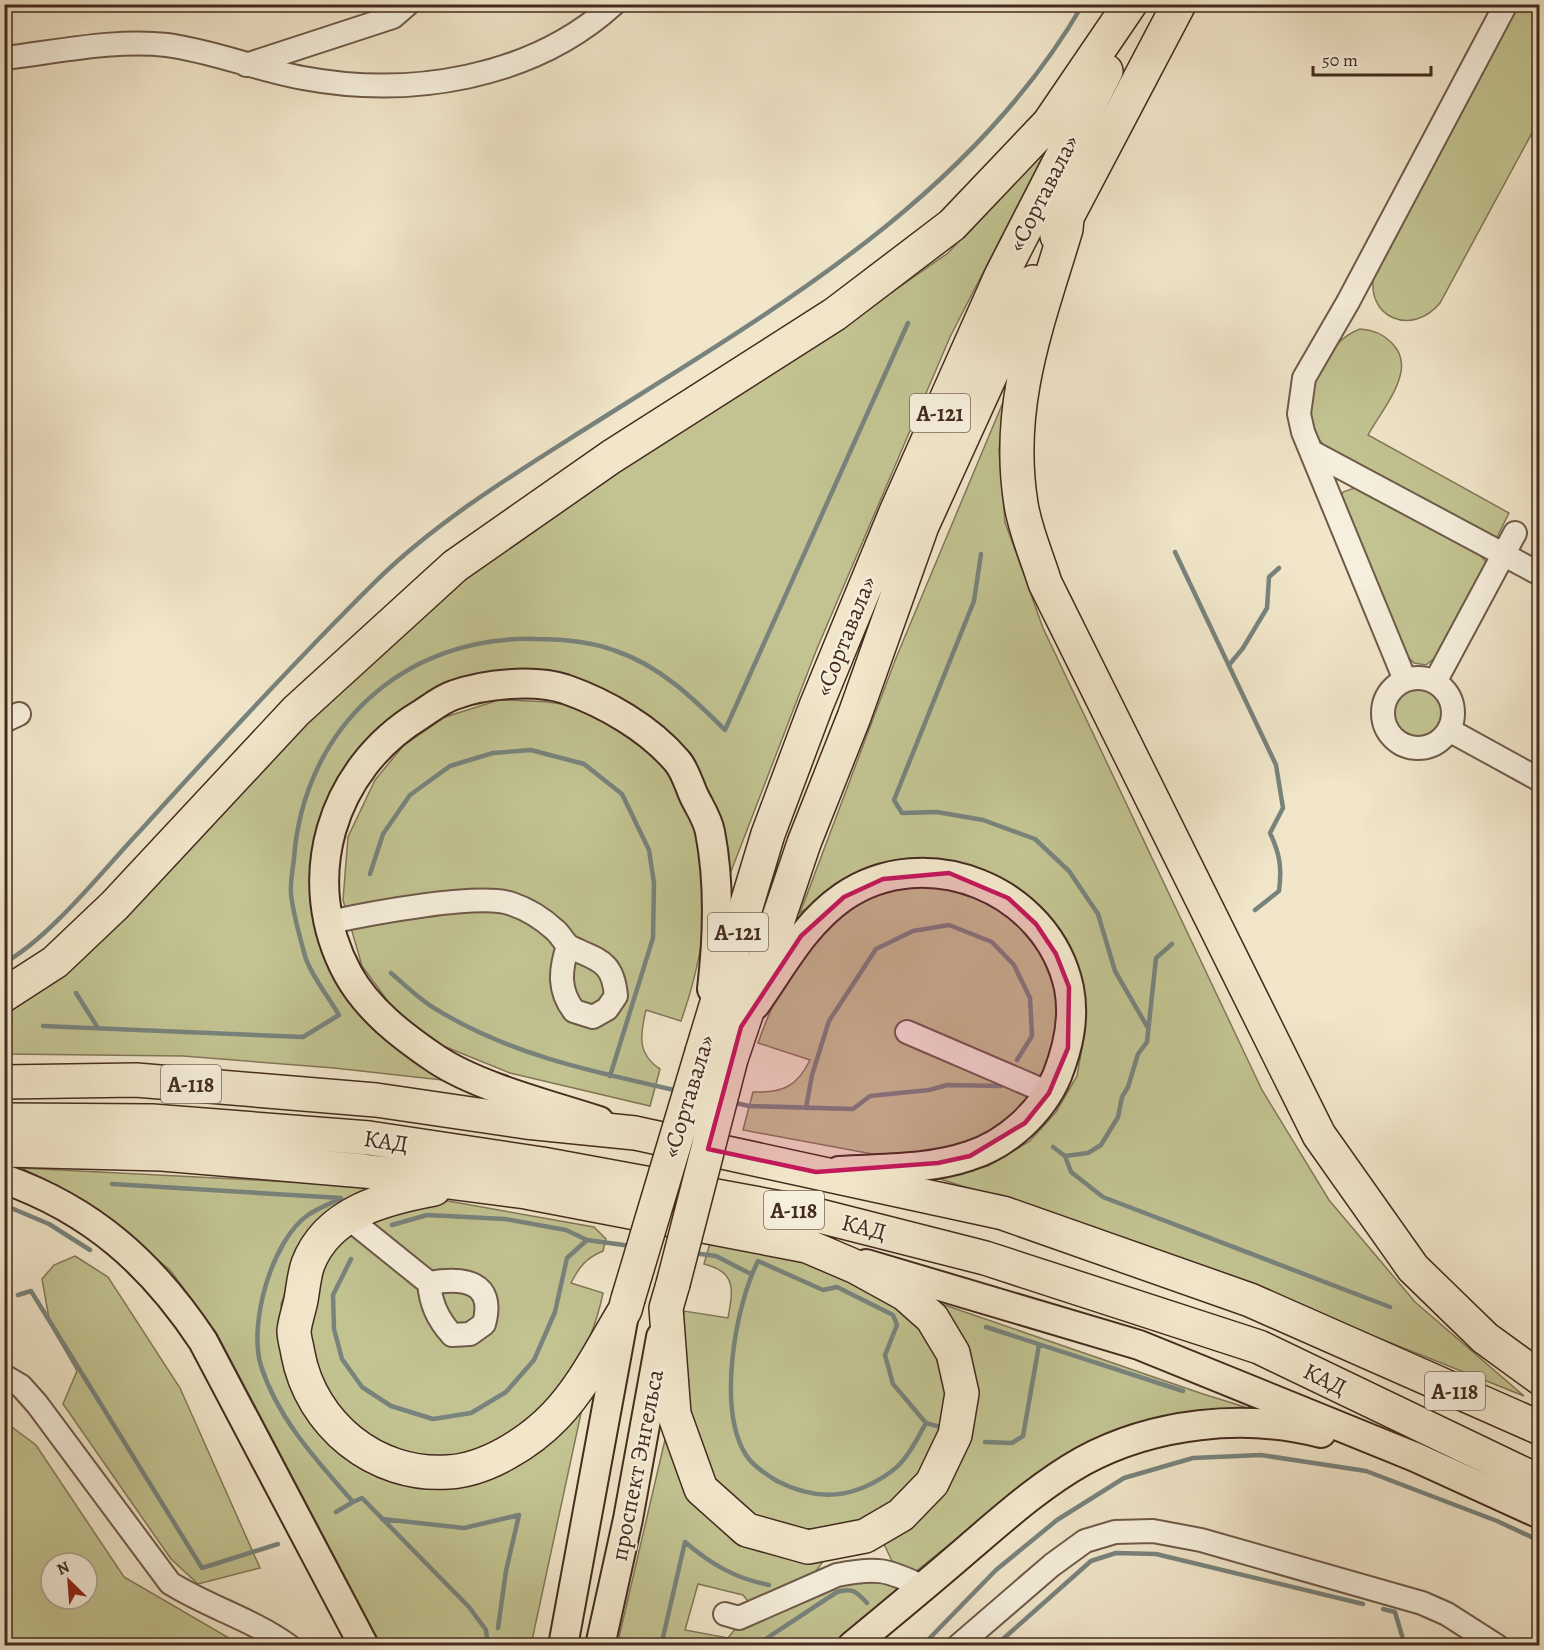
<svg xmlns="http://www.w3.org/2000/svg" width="1544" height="1650" viewBox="0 0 1544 1650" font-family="Alegreya,serif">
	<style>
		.green { fill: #c2c391; stroke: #837758; stroke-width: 1.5; fill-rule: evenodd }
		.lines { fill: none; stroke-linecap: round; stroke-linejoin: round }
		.stream { stroke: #78837d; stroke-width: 4.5 }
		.minor-casing { stroke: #6f5a49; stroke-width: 26 }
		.major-casing { stroke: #442b1e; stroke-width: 32 }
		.highway-casing { stroke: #442b1e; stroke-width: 36 }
		.minor { stroke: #f6efdd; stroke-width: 22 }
		.major { stroke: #f1e6ca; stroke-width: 28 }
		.highway { stroke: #f1e6ca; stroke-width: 33 }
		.highway-bridge-casing { stroke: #442b1e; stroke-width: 36; stroke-linecap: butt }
		.highway-bridge { stroke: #f1e6ca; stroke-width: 33 }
		.marked { fill: #c2185b; fill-opacity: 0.2; stroke: #c2185b; stroke-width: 4.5; stroke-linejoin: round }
		.labels { text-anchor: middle; stroke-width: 4.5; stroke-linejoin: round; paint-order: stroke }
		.shield { fill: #f6efdd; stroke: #796657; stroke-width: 1.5 }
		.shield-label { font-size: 22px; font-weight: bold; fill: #442b1e }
		.street-label { font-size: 24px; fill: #442b1e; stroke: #f6efdd }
	</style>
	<rect width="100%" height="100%" fill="#f1e6ca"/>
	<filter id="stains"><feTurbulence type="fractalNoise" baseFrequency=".00333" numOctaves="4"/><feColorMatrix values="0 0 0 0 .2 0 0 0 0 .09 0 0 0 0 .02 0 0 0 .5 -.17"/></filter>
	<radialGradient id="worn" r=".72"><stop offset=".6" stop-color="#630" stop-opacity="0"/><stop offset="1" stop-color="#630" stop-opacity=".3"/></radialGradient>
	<path class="green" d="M1518,5H1539V120L1440,303C1412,337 1365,318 1374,274Z
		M1047,148L950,337L816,651L725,887L721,827L617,700L443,688L333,797L343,989L387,1041L442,1080L334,1068L183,1056L5,1054V1016L108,935L297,731L451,588L597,482L838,330L948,253Z
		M1360,329C1383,330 1408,349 1400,376C1395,396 1378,417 1368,435L1509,513L1496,539L1329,450C1320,442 1311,431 1310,418C1307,385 1328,341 1360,329Z
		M1004,400L999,450L1005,522L1043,628L1262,1090L1329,1200L1415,1302L1524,1396L1145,1245L937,1178L988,1166L1030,1141L1056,1112L1077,1076L1085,1031L1082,985L1072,954L1051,919L1027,895L992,876L954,861L894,860L848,878L800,913L896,658Z
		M1357,487L1479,553L1486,562L1436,657L1426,665L1414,663L1403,652L1341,497L1343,492Z
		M1393 712a25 25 0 1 1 50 0a25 25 0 1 1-50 0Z
		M499,700C530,701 564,700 593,713C723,772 722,904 681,1021L646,1010C640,1035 637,1054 660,1069L650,1106L510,1073L441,1045L398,1015L362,966L343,900L348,837L375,780L403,746L445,717Z
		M927,881L978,892L1014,915L1047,955L1061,1006L1059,1053L1027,1104L994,1130L956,1147L921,1154L883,1156L743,1130L753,1092C782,1093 797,1087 810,1060L758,1043C781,979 807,923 874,895C890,888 910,886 927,881Z
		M21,1168L373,1186L295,1265L281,1304L288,1370L301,1407L433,1484L583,1404L531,1645H381L217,1334L170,1270L100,1213L44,1179Z
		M437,1199L594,1227L606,1239L603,1251C586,1258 579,1267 571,1283L603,1293C592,1347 562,1400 514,1430C498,1441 477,1454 457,1457C401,1468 336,1428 313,1376C310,1368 312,1357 311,1349C308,1309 313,1270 342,1239C366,1214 405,1208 437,1199Z
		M711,1240L809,1263L869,1283L938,1345L950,1415L932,1461L907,1494L859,1523L809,1531L759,1519L709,1475L678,1376L684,1311L728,1318C733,1290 737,1272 704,1264Z
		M75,1256L108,1277L180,1388L260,1568L198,1584L171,1559L63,1404L77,1371L50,1324L42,1279L54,1265Z
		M933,1301L1203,1394L1245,1407L1204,1411L1014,1493L915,1572L892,1561L883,1542L938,1499L963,1458L977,1406L964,1349Z
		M5,1422L36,1445L124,1577L241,1645H5ZM51,1563H87V1599H51Z
		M667,1431L687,1487L734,1542L822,1563L810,1579L751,1605L743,1595L698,1584L685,1630L728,1638L735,1629L839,1579L865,1576L901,1587L832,1645L617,1646Z"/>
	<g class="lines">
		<path class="stream" d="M1175,552L1276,765L1283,808L1270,833C1280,854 1282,868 1279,891L1255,910
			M981,554L974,601L894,800L902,813L937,812L983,820L1035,839L1069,871L1098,914L1115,971L1148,1028
			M1229,665L1243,648L1267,608L1269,577L1279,568
			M370,874L383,834L410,795L450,766L493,753L531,750L584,764L622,794L649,850L654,883L653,938L610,1076
			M4,963C50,938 103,870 140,831C217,746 294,662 376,581C436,522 511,476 582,431C768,313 970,200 1083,4
			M391,973C405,985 419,999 434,1008C510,1055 593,1072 679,1091
			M76,993L98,1028
			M43,1026L303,1037L339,1015C329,997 311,976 305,956C300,937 293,914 291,894C290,882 293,869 294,858C304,727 405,635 536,639C563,639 590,641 616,651C660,666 693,698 725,730L908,323
			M731,1102L749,1106L853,1109L870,1096L929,1090L947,1085L1001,1086
			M806,1108L812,1075L829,1021L876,949L913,931L949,925L992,942L1014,965L1030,998L1032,1036L1017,1060
			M1053,1147L1065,1156L1088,1153L1101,1145L1118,1117L1122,1097L1128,1087L1138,1054L1147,1042L1156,958L1172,944
			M1065,1156L1071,1172L1103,1197L1390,1307
			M112,1184L341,1198C330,1204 318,1208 308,1215C272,1240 248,1324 261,1366C278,1419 317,1461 353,1502L362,1498L469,1607L486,1630L488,1646
			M4,1205L49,1224L90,1250
			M392,1225L427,1215L505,1219L566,1230L587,1240L631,1246
			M693,1253L716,1256L751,1274
			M351,1259L333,1295L334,1329L342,1359L362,1387L391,1406L433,1419L471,1413L506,1392L534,1360L555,1312L567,1258L587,1240
			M18,1295L31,1291L202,1568L278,1544
			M986,1327L1183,1391
			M926,1423L893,1384L885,1355L897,1325L893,1315L837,1287L823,1290L758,1261C735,1307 717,1409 746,1455C752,1465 767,1475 777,1481C818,1502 854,1499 892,1471C907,1460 917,1439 926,1423L944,1428
			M985,1442L1012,1443L1023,1436L1039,1345
			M336,1512L353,1502
			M382,1519L464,1528L519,1515L506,1571L498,1628
			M1383,1609L1395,1612L1405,1646
			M661,1646L685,1542C711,1564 734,1578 769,1585
			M755,1646L837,1592C852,1587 857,1592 867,1603
			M922,1646L996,1570L1057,1520L1124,1478L1193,1458L1261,1455L1366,1471L1497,1521L1540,1541
			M995,1646L1091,1561L1116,1553L1156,1554L1363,1604"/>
		<defs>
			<path id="minor" d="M4,58C57,52 114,39 167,45C213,51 258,70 303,78C409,98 532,79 614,4
				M246,65L393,17L408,4
				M1312,452L1540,574
				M1383 713a35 35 0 1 1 70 0a35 35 0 1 1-70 0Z
				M1405,680L1303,432L1299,414L1304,378L1348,302L1506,4
				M1435,682L1515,533
				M4,721L19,714
				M1449,730L1540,780
				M330,922C367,914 481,892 512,904C527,909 543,919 555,930C561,935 564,943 570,947C597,960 613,960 616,996L607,1009L593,1017L574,1011C558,990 560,970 568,946
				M907,1032L1049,1093
				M347,1217L429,1283C431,1304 437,1318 452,1335L470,1334L484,1324C496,1281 463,1277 429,1283
				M4,1376L21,1386L37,1404L170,1583C208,1607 252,1619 289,1646
				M725,1614L739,1618L837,1575C876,1567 887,1569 923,1587
				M958,1646L1052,1565L1085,1541L1115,1532L1153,1531L1201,1540L1422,1603L1447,1614L1497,1646"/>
			<path id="major" d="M755,1005C782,967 804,924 843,897C926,840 1048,889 1069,988C1075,1019 1068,1048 1057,1076C1041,1113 1007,1144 969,1156C928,1170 882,1168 839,1171
				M599,1121C550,1105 478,1087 436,1059C402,1036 368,1010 348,974C297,880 331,769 420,715C431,708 442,699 454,695C484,684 534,679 565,689C605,703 649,728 677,761C685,770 689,785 694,796C700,808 708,820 710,832C720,883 718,938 712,989
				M4,1179C92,1210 152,1264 203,1341L364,1646
				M866,1264L1139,1345L1415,1457L1540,1514
				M563,1646L623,1320
				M600,1646L628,1519L661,1337
				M852,1646C892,1613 932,1580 971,1546C1006,1516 1042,1484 1083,1461C1153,1423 1244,1413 1321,1433"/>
			<path id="highway" d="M1067,218L1066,229C1038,323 1005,404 1021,504C1025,530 1037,557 1045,583L1319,1135L1413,1268L1485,1338L1540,1378
				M1057,236L1179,4
				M4,995L55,962L115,905L296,711L455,566L611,457L835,314L952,225L1049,123L1130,4
				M702,1052L768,834L816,706L896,512L1001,276L1106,71
				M731,1059L804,843L854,717L922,526L1033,282
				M4,1082L136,1080L376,1100L526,1122L635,1133L1003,1213L1250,1300L1540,1428
				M4,1120L152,1121L369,1138L542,1164L808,1213L985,1258L1259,1347L1540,1482
				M4,1150L162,1154L364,1171L526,1192L807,1246L856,1267L905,1294L932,1318L953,1353L962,1393L955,1435L932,1483L901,1515L865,1536L808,1547L747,1530L701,1489L674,1414L666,1308L673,1284
				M434,1189C385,1198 328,1212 308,1264C304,1275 303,1289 301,1300C299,1310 295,1321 294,1331C294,1338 297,1347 298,1354C311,1424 375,1477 448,1472C486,1470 529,1443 555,1416C584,1386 603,1346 625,1310L628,1299"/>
		</defs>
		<use href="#minor" class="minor-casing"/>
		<use href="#major" class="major-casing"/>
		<use href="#highway" class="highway-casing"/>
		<use href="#minor" class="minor"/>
		<use href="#major" class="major"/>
		<use href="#highway" class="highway"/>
		<defs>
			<path id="highway-bridge" d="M673,1284L731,1059
				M628,1299L702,1052"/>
		</defs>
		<use href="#highway-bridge" class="highway-bridge-casing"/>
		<use href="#highway-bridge" class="highway-bridge"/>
	</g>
	<path class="marked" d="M949,873L1008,898L1036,924L1056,954L1069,987L1068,1048L1049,1093L1025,1123L970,1156L938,1163L816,1172L708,1149L741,1027L801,936L844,897L883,879Z"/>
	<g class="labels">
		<g class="shield">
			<rect x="910" y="394" width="60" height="38" rx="4.5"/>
			<rect x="708" y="913" width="60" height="38" rx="4.5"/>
			<rect x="161" y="1065" width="60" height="38" rx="4.5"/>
			<rect x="764" y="1191" width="60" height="38" rx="4.5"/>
			<rect x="1425" y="1372" width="60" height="38" rx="4.5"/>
		</g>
		<g class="shield-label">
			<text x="940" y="421">А-121</text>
			<text x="738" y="940">А-121</text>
			<text x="191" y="1092">А-118</text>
			<text x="794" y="1218">А-118</text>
			<text x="1455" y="1399">А-118</text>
		</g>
		<g class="street-label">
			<text transform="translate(1043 193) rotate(-63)" y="8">«Сортавала»</text>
			<text transform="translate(845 636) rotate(-68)" y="8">«Сортавала»</text>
			<text transform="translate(688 1096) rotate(-73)" y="8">«Сортавала»</text>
			<text transform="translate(386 1141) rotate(8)" y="8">КАД</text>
			<text transform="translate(864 1227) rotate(14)" y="8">КАД</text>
			<text transform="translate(1325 1379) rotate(26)" y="8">КАД</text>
			<text transform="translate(637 1465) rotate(-79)" y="8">проспект Энгельса</text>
		</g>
	</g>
	<rect width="1544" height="1650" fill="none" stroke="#f1e6ca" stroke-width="24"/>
	<rect x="6" y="6" width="1532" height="1638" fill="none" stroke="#442b1e" stroke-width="3"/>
	<rect x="12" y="12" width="1520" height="1626" fill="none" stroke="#442b1e" stroke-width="1.5"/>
	<g transform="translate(69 1581) rotate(335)"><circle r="28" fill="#f6efdd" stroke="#afa191" stroke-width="1.5"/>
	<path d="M0-4.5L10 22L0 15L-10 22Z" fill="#8f2418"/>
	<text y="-9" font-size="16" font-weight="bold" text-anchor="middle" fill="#442b1e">N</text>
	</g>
	<path d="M1313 66v9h118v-9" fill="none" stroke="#442b1e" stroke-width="3"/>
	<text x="1322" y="66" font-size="18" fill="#442b1e" stroke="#f6efdd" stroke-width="4.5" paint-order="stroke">50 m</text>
	<rect width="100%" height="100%" filter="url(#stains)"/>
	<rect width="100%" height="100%" fill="url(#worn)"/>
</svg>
